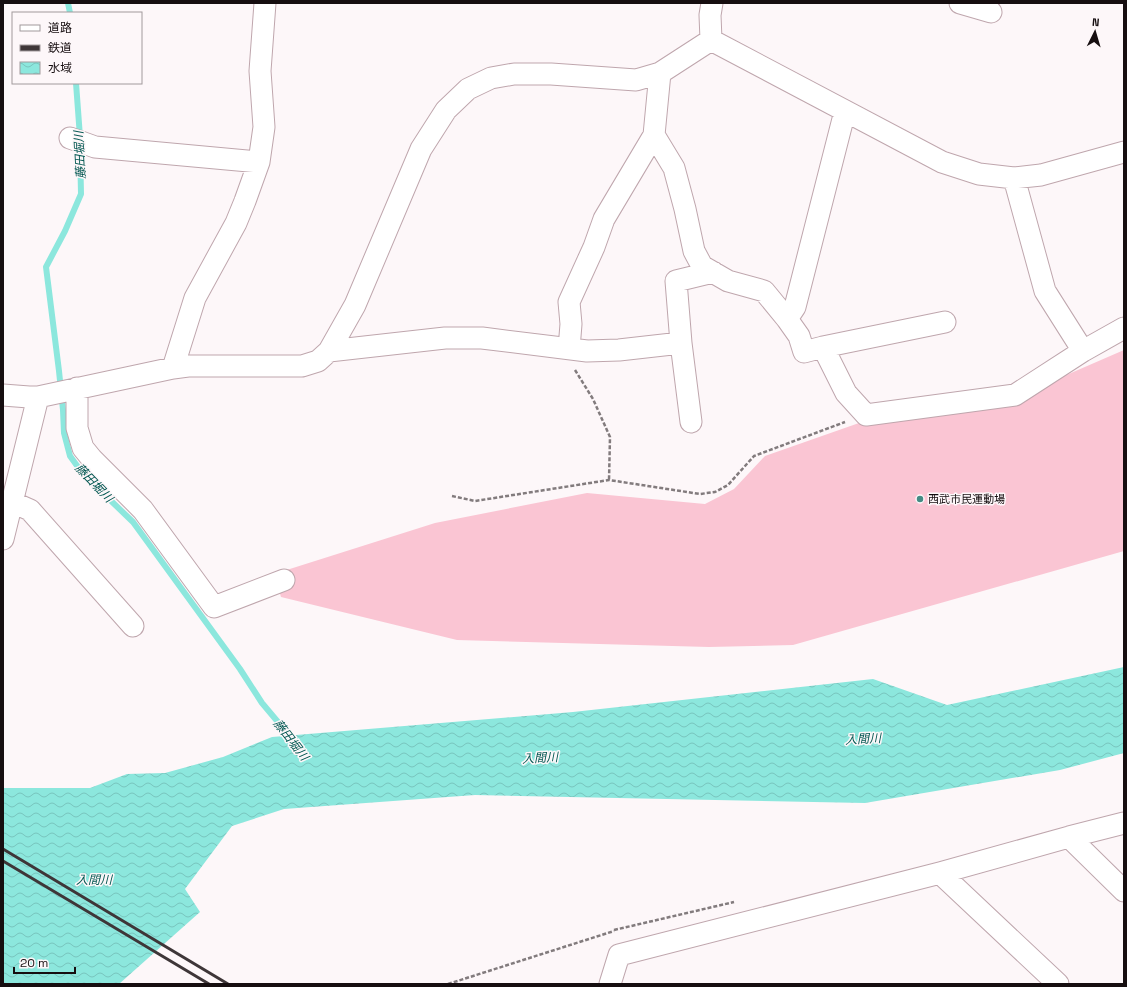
<svg xmlns="http://www.w3.org/2000/svg" width="1127" height="987" viewBox="0 0 1127 987" font-family="'Space Grotesk','Noto Sans JP',sans-serif">
	<style>
		.pitch { fill: #fac5d3 }
		.water { fill: url(#water-waves) }
		.lines { fill: none; stroke-linecap: round; stroke-linejoin: round }
		.stream { stroke: #8ce7dd; stroke-width: 6 }
		.minor-casing { stroke: #bfa6ad; stroke-width: 23 }
		.path { stroke: #827b7d; stroke-width: 2.5; stroke-dasharray: 4 2; stroke-linecap: butt }
		.minor { stroke: #fff; stroke-width: 21 }
		.rail { stroke: #3e3638; stroke-width: 3 }
		.poi-dot { fill: #448b84; stroke: #fdf7f9; stroke-width: 1.5 }
		.labels { text-anchor: middle; stroke-width: 3; stroke-linejoin: round; paint-order: stroke }
		.poi-label { font-size: 11px; fill: #160e10; stroke: #fdf7f9; text-anchor: start }
		.water-label { font-size: 12px; font-style: italic; fill: #005650; stroke: #fdf7f9 }
	</style>
	<defs>
		<pattern id="water-waves" width="16" height="10" patternUnits="userSpaceOnUse"><rect width="16" height="10" fill="#8ce7dd"/><path d="M0 5q4-4 8 0t8 0" fill="none" stroke="#78c5bd"/></pattern>
	</defs>
	<rect width="100%" height="100%" fill="#fdf7f9"/>
	<path class="pitch" d="M1124,350V551L793,645L709,647L457,640L281,597L274,574L435,523L587,493L705,504L734,489L765,456L859,423L1015,399L1071,373Z"/>
	<path class="water" d="M1124,667V753L1060,770L865,803L475,795L284,809L232,826L185,889L200,912L119,984H3V788H90L127,774L165,773L223,757L272,737L573,712L873,679L947,705Z"/>
	<g class="lines">
		<path class="stream" d="M68,3L70,13
			M76,83L80,137
			M80,146L81,194L65,231L46,267L59,371L63,410L64,433L70,456L83,474L133,522L240,669L262,703L283,728L292,742"/>
		<defs>
			<path id="minor" d="M960,3L991,12
				M711,40L942,162L979,174L1014,178L1041,175L1124,152
				M711,40L710,15L712,3
				M660,73L654,135L674,168L685,209L694,251L702,266L728,281L764,291L787,319L799,336L804,352L823,347L945,322
				M70,138L95,147L259,162
				M1014,178L1045,291L1083,351
				M787,319L795,307L845,111
				M823,347L846,393L866,415L1015,395L1083,351L1124,328
				M569,349L571,324L569,302L594,247L604,219L654,135
				M329,351L445,338H482L587,351L619,350L681,343
				M173,368L195,298L236,223L245,201L259,162L264,127L260,71L265,3
				M77,388V428L83,448L92,459L143,510L214,607L284,580
				M3,395L29,397H38L173,368L188,366H302L318,361L329,351L355,305L421,149L446,110L468,89L491,78L514,74H551L636,80L660,73L711,40
				M691,422L681,343L676,281L713,272
				M12,502L30,510L133,626
				M3,539L38,397
				M1069,837L1124,891
				M940,873L1058,984
				M610,984L619,955L940,873L1069,837L1124,823"/>
		</defs>
		<use href="#minor" class="minor-casing"/>
		<path class="path" d="M575,370L593,399L610,437L609,480
			M452,496L475,501L609,480L700,494L715,492L728,485L754,456L845,422
			M614,930L734,902
			M448,984L614,931"/>
		<use href="#minor" class="minor"/>
		<path class="rail" d="M3,849L228,984
			M3,861L209,984"/>
	</g>
	<circle class="poi-dot" cx="920" cy="499" r="4"/>
	<g class="labels">
		<g class="poi-label">
			<text x="928" y="503">西武市民運動場</text>
		</g>
		<g class="water-label">
			<text transform="translate(80 155) rotate(-93)" y="4">藤田堀川</text>
			<text transform="translate(94 483) rotate(46)" y="4">藤田堀川</text>
			<text transform="translate(863 739) rotate(-3)" y="4">入間川</text>
			<text transform="translate(291 740) rotate(52)" y="4">藤田堀川</text>
			<text transform="translate(540 758) rotate(-3)" y="4">入間川</text>
			<text x="94" y="884">入間川</text>
		</g>
	</g>
	<rect width="1127" height="987" fill="none" stroke="#160e10" stroke-width="8"/>
	<rect x="12" y="12" width="130" height="72" fill="#fdf7f9" stroke="#a19a9c"/>
	<rect x="20" y="25" width="20" height="6" fill="#ffffff" stroke="#a19a9c"/>
	<text x="48" y="32" font-size="12" fill="#160e10">道路</text>
	<rect x="20" y="45" width="20" height="6" fill="#3e3638" stroke="#a19a9c"/>
	<text x="48" y="52" font-size="12" fill="#160e10">鉄道</text>
	<rect x="20" y="62" width="20" height="12" fill="url(#water-waves)" stroke="#a19a9c"/>
	<text x="48" y="72" font-size="12" fill="#160e10">水域</text>
	<g transform="translate(1095 32) rotate(5)" stroke="#fdf7f9" stroke-width="3" paint-order="stroke">
	<path d="M0-3L7 15L0 10L-7 15Z" fill="#160e10"/>
	<text y="-6" font-size="11" font-weight="bold" text-anchor="middle" fill="#160e10">N</text>
	</g>
	<path d="M14 967v6h61v-6" fill="none" stroke="#160e10" stroke-width="2"/>
	<text x="20" y="967" font-size="12" fill="#160e10" stroke="#fdf7f9" stroke-width="3" paint-order="stroke">20 m</text>
</svg>
